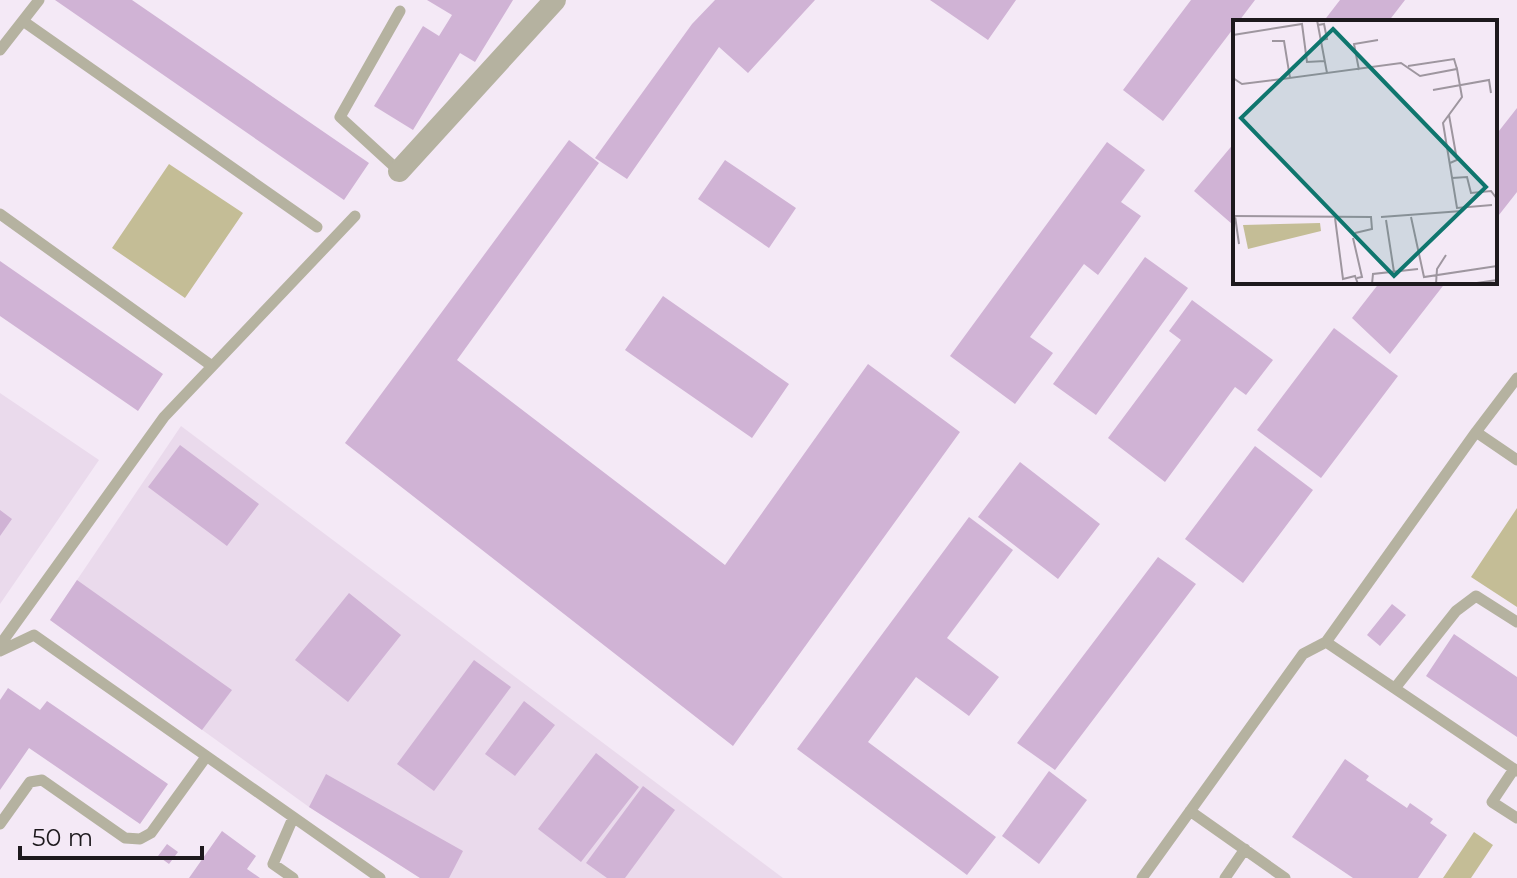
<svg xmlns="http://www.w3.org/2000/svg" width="1517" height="878" viewBox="0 0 1517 878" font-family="Montserrat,sans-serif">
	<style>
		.built { fill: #eadaec }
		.green { fill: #c4bd96 }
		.building { fill: #d0b3d5 }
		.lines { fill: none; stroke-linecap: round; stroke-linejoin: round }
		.lane { stroke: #b5b2a0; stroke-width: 11 }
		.street { stroke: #b5b2a0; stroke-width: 22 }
		.inset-road { fill: none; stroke: #9e969f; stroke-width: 2 }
		.view { fill: #0f766e; fill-opacity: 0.15; stroke: #0f766e; stroke-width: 4 }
		.inset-edge { fill: none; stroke: #1d191d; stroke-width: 4 }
	</style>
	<rect width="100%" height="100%" fill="#f4e9f6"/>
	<path class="built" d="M0,393L99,460L0,604Z
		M181,426L783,878H420L309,807L50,620Z"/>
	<path class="green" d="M169,164L243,213L185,298L112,248Z
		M1517,508V607L1471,577Z
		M1474,832L1493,845L1471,878H1443Z"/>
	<path class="building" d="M55,0H132L369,163L344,200Z
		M427,0H513L475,62L460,53L413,130L374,106L423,26L439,36L452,15Z
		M715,0H815L748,73L719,47L627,179L595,158L692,24Z
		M930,0H1016L988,40Z
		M1191,0H1255L1163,121L1123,90Z
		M1340,0H1405L1388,22H1323Z
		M1517,108V192L1495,220V136Z
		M569,140L599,163L457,360L725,565L868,364L960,432L733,746L345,443Z
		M1107,142L1145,170L1121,202L1141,216L1098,275L1084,264L1030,337L1053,353L1015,404L950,356Z
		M1235,142V220L1232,224L1194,191Z
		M725,160L796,208L769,248L698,199Z
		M1145,257L1188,288L1096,415L1053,384Z
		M0,261L163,374L138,411L0,316Z
		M1380,282H1446L1390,354L1352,318Z
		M663,296L789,384L752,438L625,350Z
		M1192,300L1273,360L1246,395L1235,387L1165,482L1108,438L1181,340L1169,331Z
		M1334,328L1398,376L1321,478L1257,430Z
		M180,445L259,504L227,546L148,487Z
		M1255,446L1313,490L1243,583L1185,539Z
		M1020,462L1100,524L1058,579L978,517Z
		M0,510L12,519L0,536Z
		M969,517L1013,550L947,638L999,677L969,716L916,677L868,742L996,837L967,875L797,749Z
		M1158,557L1196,584L1055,770L1017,743Z
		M77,580L232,690L202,730L50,620Z
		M349,593L401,635L348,702L295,660Z
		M1392,604L1406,615L1380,646L1367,635Z
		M1454,634L1517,677V737L1426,676Z
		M474,660L511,687L434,791L397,764Z
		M8,688L40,710L47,701L168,784L140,824L29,748L0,790V700Z
		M524,701L555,725L515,776L485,754Z
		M596,753L639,787L581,862L538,829Z
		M1345,759L1369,776L1366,780L1407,808L1410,803L1433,819L1430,823L1447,835L1418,878H1353L1292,837Z
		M1049,771L1087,800L1039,864L1002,836Z
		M326,774L463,851L449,878H420L309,807Z
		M643,786L675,810L625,878H607L586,863Z
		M222,831L256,856L247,869L260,878H189Z
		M167,844L178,852L169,864L158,856Z"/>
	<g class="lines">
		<path class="lane" d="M23,21L317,227
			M0,50L39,0
			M399,171L340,117L400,11
			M0,214L212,366
			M1476,432L1517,378
			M1326,642L1517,771
			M0,645L164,417L355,216
			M0,651L34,635L380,878
			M1395,688L1456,611L1476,596L1517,622
			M1514,769L1492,802L1517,818
			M1190,811L1285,878
			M293,818L273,864L293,878
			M0,824L30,782L42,780L125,838L140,839L151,833L206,757
			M1142,878L1303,654L1326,642L1476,432L1517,460
			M1225,878L1245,849"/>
		<path class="street" d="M399,171L555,0"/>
	</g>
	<g transform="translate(1233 20)">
		<rect width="264" height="264" fill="#f4e9f6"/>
		<path d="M87,203L88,211L15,229L10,205Z" fill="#c4bd96"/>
		<path class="inset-road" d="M84,0L94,53M85,5L91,4L94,19L88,20M0,15L69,4L74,42L92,41M39,21H51L57,58L168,43L187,56L224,49L229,77L210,103L224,188L259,185M175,46L221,39L224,49M126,50L121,24L145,20M0,58L9,64L57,58M200,70L256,60L258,73M216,95L224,140L217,143M219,158L234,157L238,173L258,171L264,179M0,196L138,197L139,209L122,213M2,196L6,224M148,197L229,191M178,197L191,257L264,246M102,198L110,259L122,256L125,264M153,200L161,252M120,218L129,257L124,258M139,264L140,254L185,249M203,264L204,249L213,235M237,264L264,260"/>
		<path class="view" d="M100,9L253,167L161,256L8,98Z"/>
		<rect width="264" height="264" class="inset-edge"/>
	</g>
	<path d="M20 846v12h182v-12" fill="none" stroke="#1d191d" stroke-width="4"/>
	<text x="32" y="846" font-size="24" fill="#1d191d" stroke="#f4e9f6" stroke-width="6" paint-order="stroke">50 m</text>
</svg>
